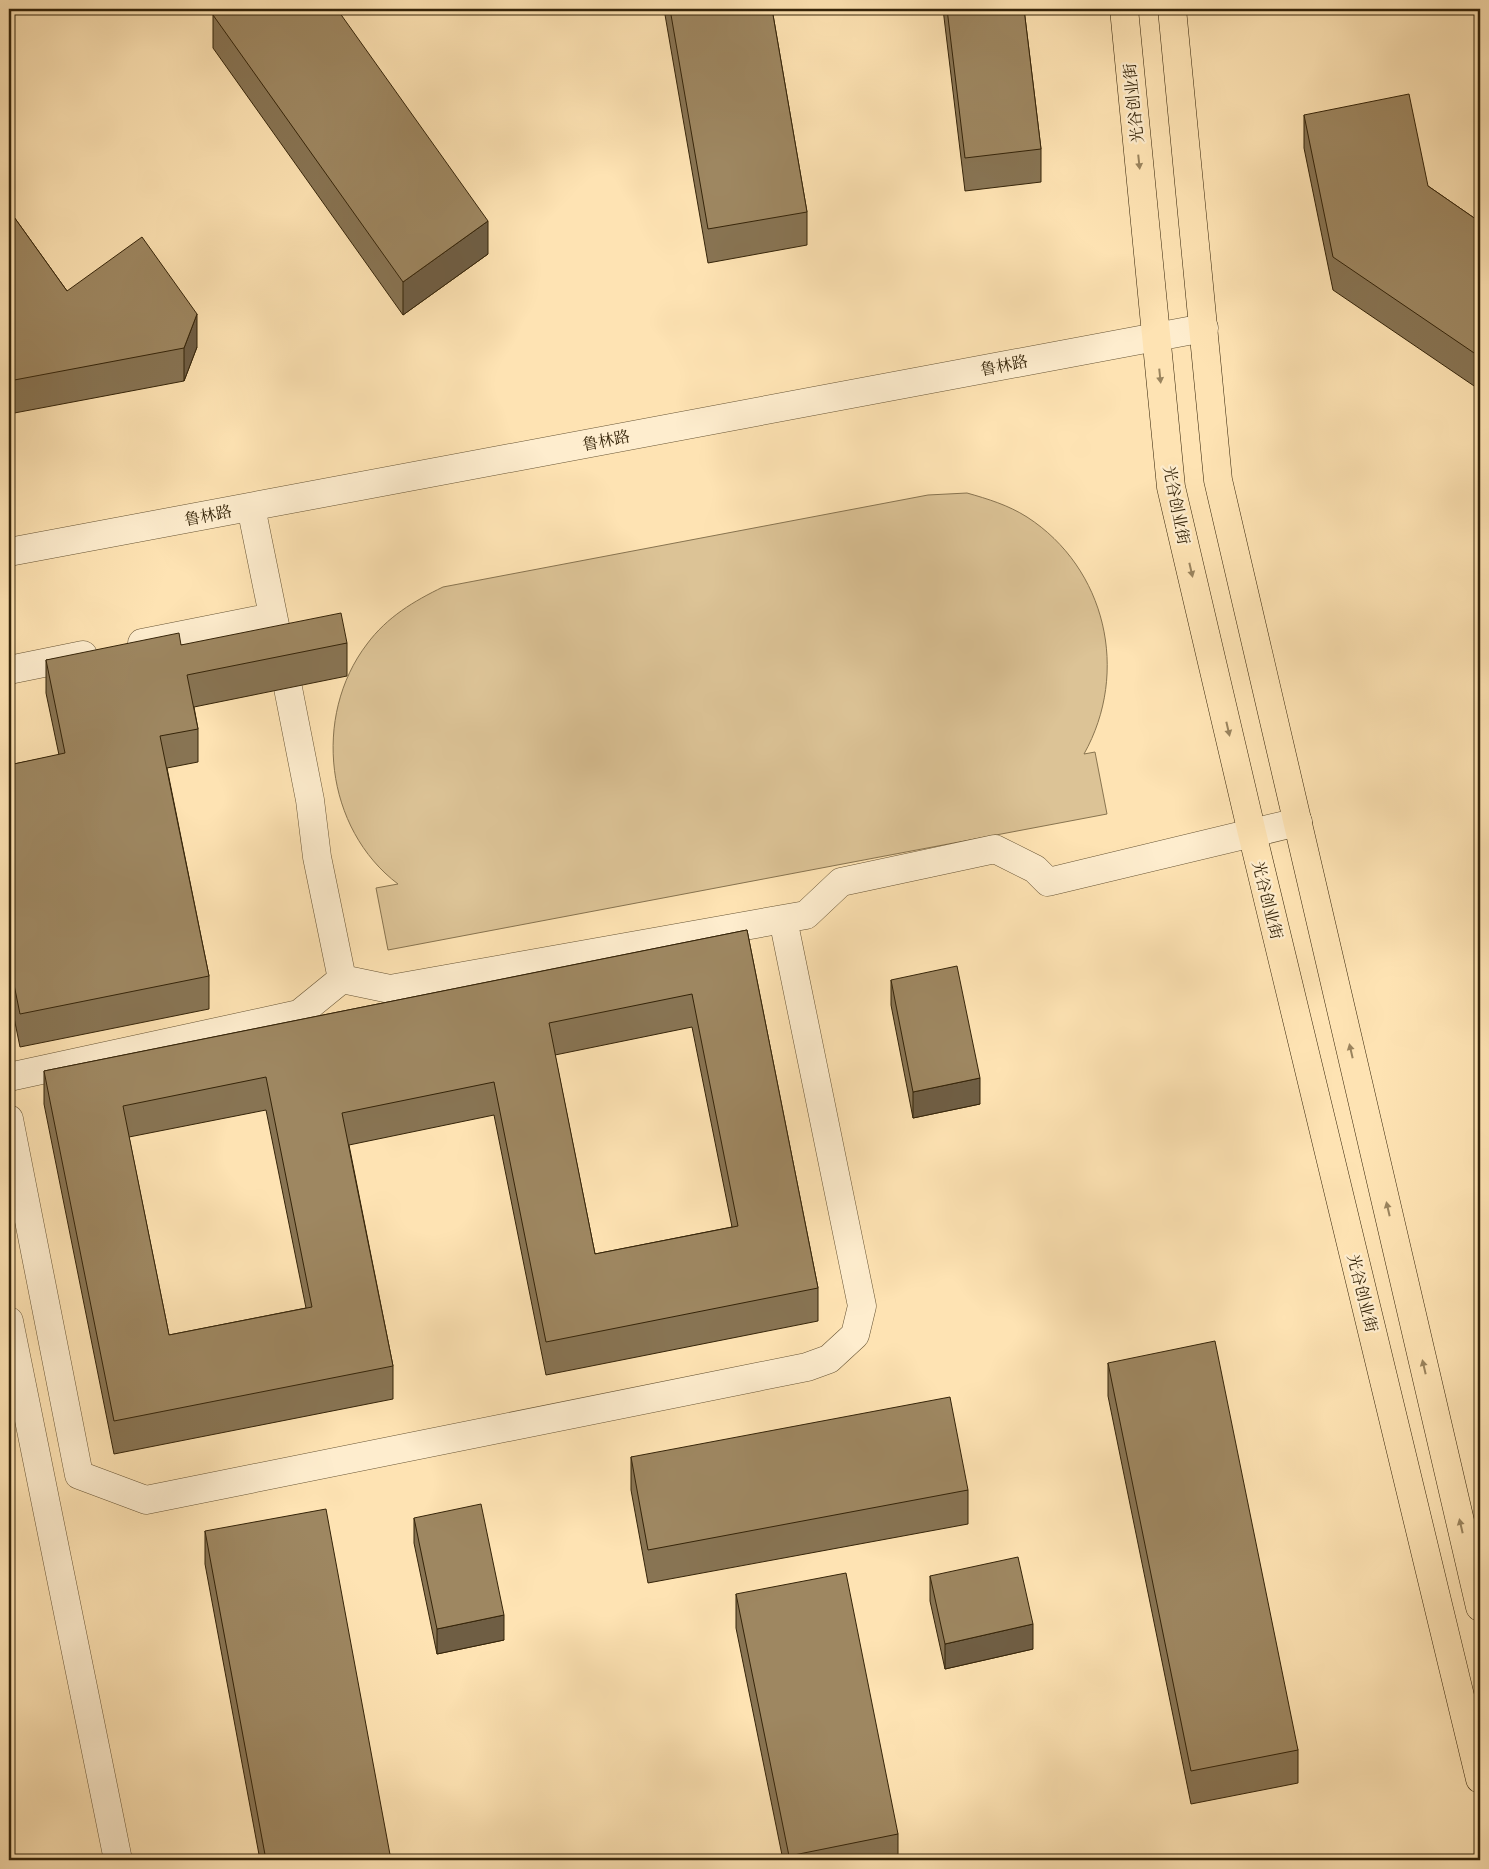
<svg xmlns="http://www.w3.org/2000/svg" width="1489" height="1869" viewBox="0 0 1489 1869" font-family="'IM FELL Double Pica','Noto Serif SC',serif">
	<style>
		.green { fill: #dcc396; stroke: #887450 }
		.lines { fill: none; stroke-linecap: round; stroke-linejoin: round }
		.minor-casing { stroke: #675434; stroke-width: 29 }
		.major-casing { stroke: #352409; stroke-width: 29 }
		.minor { stroke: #feedce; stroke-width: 28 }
		.major { stroke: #fee3b3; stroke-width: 28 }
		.wall { fill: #887453; stroke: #352409; fill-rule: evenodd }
		.shaded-wall { fill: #6f5e44; stroke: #352409 }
		.building { fill: #9e8761; stroke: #352409; fill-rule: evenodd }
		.oneway { fill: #9a845e }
		.labels { text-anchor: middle; stroke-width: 4.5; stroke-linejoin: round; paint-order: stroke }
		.street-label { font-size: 16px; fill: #352409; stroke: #feedce }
	</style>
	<rect width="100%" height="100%" fill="#fee3b3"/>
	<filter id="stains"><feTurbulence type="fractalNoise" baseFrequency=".004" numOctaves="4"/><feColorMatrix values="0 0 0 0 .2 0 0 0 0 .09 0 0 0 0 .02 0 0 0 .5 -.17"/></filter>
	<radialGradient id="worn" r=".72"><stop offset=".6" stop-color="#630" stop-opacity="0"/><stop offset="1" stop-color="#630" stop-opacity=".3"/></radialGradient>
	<path class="green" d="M967,493C988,499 1008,505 1027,517C1106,568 1130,672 1084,754L1095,752L1107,814L388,950L376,888L398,884C325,829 312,716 367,644C387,617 414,601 443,587L928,495Z"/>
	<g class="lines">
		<defs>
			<path id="minor" d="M251,507L277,635
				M9,552L1204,328
				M142,643L273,617
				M9,670L83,655
				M288,688L310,800L317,857L342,979
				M9,1077L299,1014L342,979L390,989L806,915L841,882L995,849L1035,869L1048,882L1298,822
				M9,1119L79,1475L146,1500L807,1367L829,1359L855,1335L862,1306L783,919
				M9,1321L118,1860"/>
			<path id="major" d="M1124,9L1171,487L1252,833L1480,1779
				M1172,9L1218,480L1480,1607"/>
		</defs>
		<use href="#minor" class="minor-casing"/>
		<use href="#major" class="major-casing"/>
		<use href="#minor" class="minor"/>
		<use href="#major" class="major"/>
	</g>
	<path class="wall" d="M664,9H772L807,212V245L708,263Z
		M943,9H1024L1041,149V182L965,191Z
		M213,15L488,254L403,315L213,48Z
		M1304,115L1428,186L1480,222V390L1333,290L1304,148Z
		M9,210L67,291L197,347L184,381L9,414Z
		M347,643V676L194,707L198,729V762L167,768L209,976V1009L20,1047L9,993V765L59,755L46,693V660L181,645Z
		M747,930L818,1288V1321L546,1375L494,1115L349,1145L393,1366V1399L114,1454L44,1104V1071ZM692,1027L732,1227L595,1254L555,1055ZM266,1110L306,1308L169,1335L129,1137Z
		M891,980L980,1104L913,1118L891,1005Z
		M1108,1363L1298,1750V1783L1191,1804L1108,1396Z
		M631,1457L968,1490V1524L648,1583L631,1490Z
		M414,1518L504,1640L437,1654L414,1543Z
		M205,1531L391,1860H260L205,1564Z
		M930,1576L1033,1649L945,1669L930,1601Z
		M736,1594L898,1834V1860H783L736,1628Z"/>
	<path class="shaded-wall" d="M488,221V254L403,315V282Z
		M197,314V347L184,381V348Z
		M980,1078V1104L913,1118V1092Z
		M504,1615V1640L437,1654V1629Z
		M1033,1624V1649L945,1669V1644Z"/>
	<path class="building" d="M221,9H337L488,221L403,282L213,15Z
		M670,9H772L807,212L708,229Z
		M947,9H1024L1041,149L965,158Z
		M1409,94L1428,186L1480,222V357L1333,257L1304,115Z
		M9,210L67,291L142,237L197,314L184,348L9,381Z
		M341,613L347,643L187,675L198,729L160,736L209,976L20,1014L9,960V765L65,753L46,660L179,633L181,645Z
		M747,930L818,1288L546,1342L494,1082L342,1113L393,1366L114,1421L44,1071ZM692,994L738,1226L595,1254L549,1023ZM266,1077L312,1307L169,1335L123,1106Z
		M957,966L980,1078L913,1092L891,980Z
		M1215,1341L1298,1750L1191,1771L1108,1363Z
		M950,1397L968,1490L648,1550L631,1457Z
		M481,1504L504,1615L437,1629L414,1518Z
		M326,1509L391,1860H266L205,1531Z
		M1018,1557L1033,1624L945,1644L930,1576Z
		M846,1573L898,1834L789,1856L736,1594Z"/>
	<defs><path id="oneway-solid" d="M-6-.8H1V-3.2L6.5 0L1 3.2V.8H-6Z" transform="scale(1.25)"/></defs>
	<g class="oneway">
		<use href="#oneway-solid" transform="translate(1139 162) rotate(84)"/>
		<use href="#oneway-solid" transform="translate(1160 376) rotate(84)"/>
		<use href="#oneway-solid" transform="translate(1191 570) rotate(77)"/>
		<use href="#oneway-solid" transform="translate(1228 729) rotate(77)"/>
		<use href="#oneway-solid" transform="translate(1351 1051) rotate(-103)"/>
		<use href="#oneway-solid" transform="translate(1388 1209) rotate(-103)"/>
		<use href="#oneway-solid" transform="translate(1424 1367) rotate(-103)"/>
		<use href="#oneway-solid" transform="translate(1461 1526) rotate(-103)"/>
	</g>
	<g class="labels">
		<g class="street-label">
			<text transform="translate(1133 103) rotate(-96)" y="6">光谷创业街</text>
			<text transform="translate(1004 365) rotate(-11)" y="6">鲁林路</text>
			<text transform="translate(606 440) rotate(-11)" y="6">鲁林路</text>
			<text transform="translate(1177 505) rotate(79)" y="6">光谷创业街</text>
			<text transform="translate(208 515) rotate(-11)" y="6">鲁林路</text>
			<text transform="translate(1268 900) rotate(76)" y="6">光谷创业街</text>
			<text transform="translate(1363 1293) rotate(76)" y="6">光谷创业街</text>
		</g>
	</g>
	<rect width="1489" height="1869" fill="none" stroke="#fee3b3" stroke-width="30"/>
	<rect x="10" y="10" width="1469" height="1849" fill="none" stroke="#352409" stroke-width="2.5"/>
	<rect x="15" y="15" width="1459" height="1839" fill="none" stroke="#352409"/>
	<rect width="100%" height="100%" filter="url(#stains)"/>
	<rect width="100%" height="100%" fill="url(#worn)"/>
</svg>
